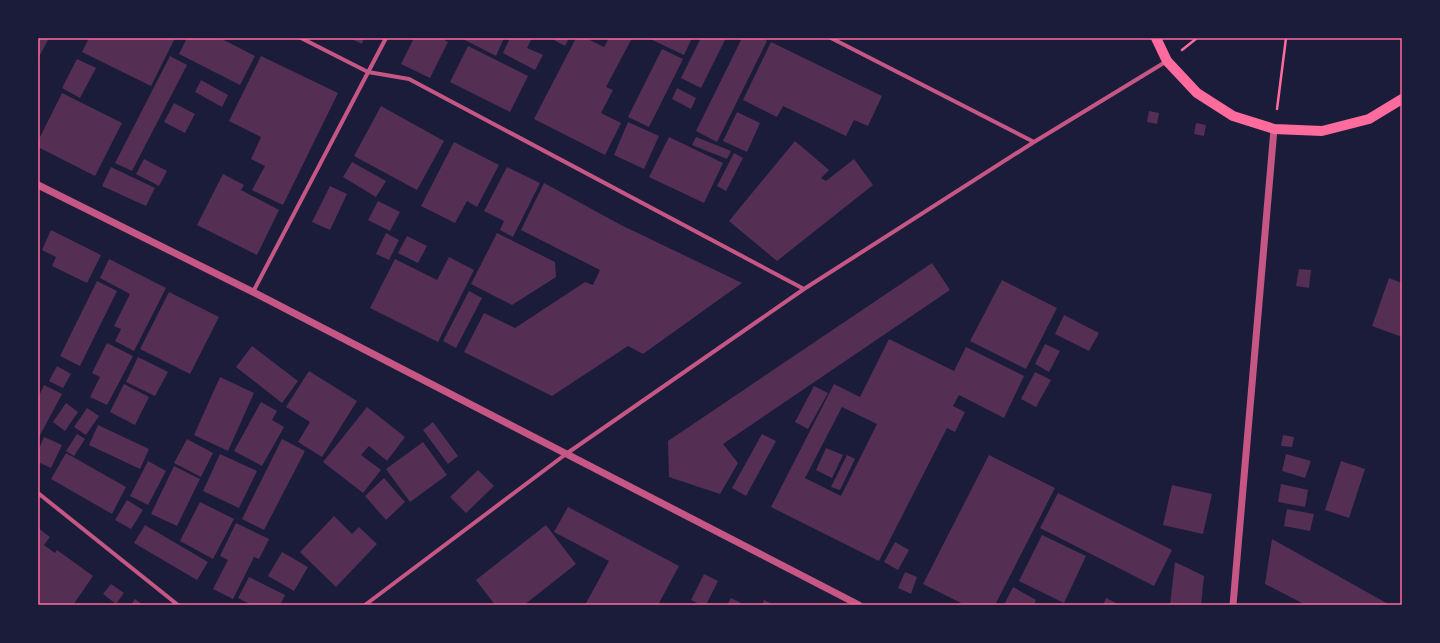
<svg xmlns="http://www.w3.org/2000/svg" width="1440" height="643" viewBox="0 0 1440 643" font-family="'Roboto Condensed',sans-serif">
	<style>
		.building { fill: #542f53; fill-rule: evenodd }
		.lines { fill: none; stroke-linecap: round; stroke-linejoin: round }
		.path { stroke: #ff6b9d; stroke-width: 2.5 }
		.minor { stroke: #c65784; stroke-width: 4 }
		.tertiary { stroke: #c65784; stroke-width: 7 }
		.primary { stroke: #ff6b9d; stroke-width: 10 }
		.neatline { fill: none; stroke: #ff6b9d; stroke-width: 1.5 }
	</style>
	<rect width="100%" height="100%" fill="#1b1b3a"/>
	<path class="building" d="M38,38H49L38,59Z
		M89,38H175L151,86L82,52Z
		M187,38H220L255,56L240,85L179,54Z
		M350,38H364L362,44Z
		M414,38H441L448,42L430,78L401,64Z
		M461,38H504L496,56Z
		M510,38H532L527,48L543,55L535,70L503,53Z
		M555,38H569L565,46L554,40Z
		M576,38H586L604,47L609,38H632L606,87L613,90L601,113L621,123L605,155L534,119Z
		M648,38H692L684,55Z
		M701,38H726L701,88L681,78Z
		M742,38H762L767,41L717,142L696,131Z
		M771,42L882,96L868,126L854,120L846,136L783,106L777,117L743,100Z
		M468,46L528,76L510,112L450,82Z
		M662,49L683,59L649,127L628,117Z
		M170,56L187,65L132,171L115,163Z
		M261,56L338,93L283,205L252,190L265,166L251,159L261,137L229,121Z
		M77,59L96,68L80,98L62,88Z
		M201,80L228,95L222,107L195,92Z
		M677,88L696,98L691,109L672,99Z
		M62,93L122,123L95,176L38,147V141Z
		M174,103L195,114L185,133L164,122Z
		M381,106L444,141L417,190L354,156Z
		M1149,111L1159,113L1157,124L1147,122Z
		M737,112L760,123L747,152L723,141Z
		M628,122L659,136L644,169L614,155Z
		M1196,123L1206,125L1204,136L1194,134Z
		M669,137L723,163L704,203L649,177Z
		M696,137L731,151L727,159L692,145Z
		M795,141L829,170L821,178L826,181L854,159L873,185L777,261L729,221Z
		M454,142L499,165L477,207L467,201L455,223L421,206Z
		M734,153L743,158L726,191L717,186Z
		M144,159L167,171L159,186L136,174Z
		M352,162L386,181L376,197L343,177Z
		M111,167L155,188L146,206L102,186Z
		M507,167L540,183L513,237L500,230L504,221L484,211Z
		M223,174L244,185L241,190L279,210L257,255L197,225Z
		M544,183L621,225L742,283L643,354L628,346L552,396L464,352L484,313L515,328L585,282L593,285L600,270L521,230Z
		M330,186L347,194L330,230L312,222Z
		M378,201L400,212L390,231L368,220Z
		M51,230L101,255L87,283L52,266L56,257L42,250Z
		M386,233L399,240L389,260L376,254Z
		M497,233L555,262L556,277L512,305L471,284Z
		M407,236L427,246L418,263L398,253Z
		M449,257L474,270L438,342L370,308L395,259L437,280Z
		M109,259L166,288L134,351L115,341L121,329L114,326L130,294L100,278Z
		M932,263L950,290L723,444L738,463L720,494L669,477L668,441Z
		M1299,269L1311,270L1309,288L1296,286Z
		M1389,278L1402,283V337L1372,326Z
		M1002,280L1057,308L1026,369L970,341Z
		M97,281L117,291L80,366L60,356Z
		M469,291L482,298L456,348L443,341Z
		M169,292L219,317L190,374L140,349Z
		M1064,315L1099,333L1089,351L1055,334Z
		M889,339L954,371L966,347L1024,376L1004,418L959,395L953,406L965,412L955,432L947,428L879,561L771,507L834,384L860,397ZM842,407L877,424L841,496L805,478Z
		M107,343L133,356L107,405L90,397L100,377L92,373Z
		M1045,344L1060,351L1049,372L1035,364Z
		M252,346L298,381L282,403L236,367Z
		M138,357L168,372L155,396L126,382Z
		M57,366L71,374L63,388L49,381Z
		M309,371L357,401L322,457L298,442L310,422L286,407Z
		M1035,372L1051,380L1036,407L1021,399Z
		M220,377L254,393L228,451L194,435Z
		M124,384L149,397L135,425L110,412Z
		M44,385L62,394L38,439V398Z
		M814,386L828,393L808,429L795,422Z
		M261,402L277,411L272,420L284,427L262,466L234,451Z
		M66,403L78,412L65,431L53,422Z
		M367,407L405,437L387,461L369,446L361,455L381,470L363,493L323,462Z
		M87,408L99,416L86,435L74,427Z
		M433,422L458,456L448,464L423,430Z
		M98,425L149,449L140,469L89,445Z
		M77,434L85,439L74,456L66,451Z
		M762,434L776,441L746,496L732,488Z
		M1283,435L1294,437L1292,447L1281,446Z
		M44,437L62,445L51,468L38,462V451Z
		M187,439L213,453L201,477L174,463Z
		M282,439L305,451L264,530L242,519Z
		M423,442L447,475L410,502L386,469Z
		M826,448L843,455L832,478L816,470Z
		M66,453L126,487L112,514L51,479Z
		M220,454L257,471L239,508L203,491Z
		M1286,454L1311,461L1305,478L1282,471Z
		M847,455L855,459L840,490L831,487Z
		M989,455L1055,488L995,605H965L923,584Z
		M148,461L166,471L148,505L130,496Z
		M1341,461L1365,469L1349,518L1325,510Z
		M174,466L200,479L177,526L151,514Z
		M478,470L494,486L466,513L450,497Z
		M384,478L405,502L386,520L365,496Z
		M1281,484L1308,490L1305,507L1278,502Z
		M1172,485L1212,494L1203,534L1163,525Z
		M1058,493L1172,550L1154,586L1040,528Z
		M127,500L143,510L131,529L115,520Z
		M200,502L234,519L213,559L180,541Z
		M568,507L679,566L658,605H585L609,561L554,532Z
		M1287,509L1314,514L1310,531L1284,526Z
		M334,516L352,534L359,527L377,544L336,587L300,552Z
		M236,523L269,539L259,559L254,557L233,599L213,589L228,560L220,556Z
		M145,525L208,562L197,580L134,543Z
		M546,525L576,564L524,605H495L476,580Z
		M38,528L50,537L44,545L55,553L57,550L93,576L73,605H38Z
		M1042,535L1086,556L1064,603L1019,581Z
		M1272,539L1390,605H1306L1265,584Z
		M895,542L909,550L898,570L884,562Z
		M282,552L308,567L294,591L268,576Z
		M1175,562L1204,576L1201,605H1170Z
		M905,572L917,577L911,594L898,588Z
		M704,574L718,581L706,605H701L691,600Z
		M249,577L285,595L280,605H252L238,598Z
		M111,584L124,593L116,604L103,594Z
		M1013,587L1036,600L1034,605H1004Z
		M731,598L741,603L740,605H727Z
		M1106,598L1120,605H1103Z
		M135,599L143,605H131Z
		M764,600L774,605H762Z"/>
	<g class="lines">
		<path class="path" d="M1182,50L1197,38
			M1277,109L1286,38"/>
		<path class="minor" d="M301,38L368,72L409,79L804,289
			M831,38L1034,142
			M253,292L386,38
			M38,493L178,605
			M365,605L566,454L804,289L1034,142L1167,61"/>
		<path class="tertiary" d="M38,185L253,292L859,605
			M1233,605L1274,129"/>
		<path class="primary" d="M1156,38L1167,61L1197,93L1233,116L1274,129L1322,131L1369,119L1402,99"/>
	</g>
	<rect width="1440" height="643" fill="none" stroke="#1b1b3a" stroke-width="78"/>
	<rect x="39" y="39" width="1362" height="565" class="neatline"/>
</svg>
